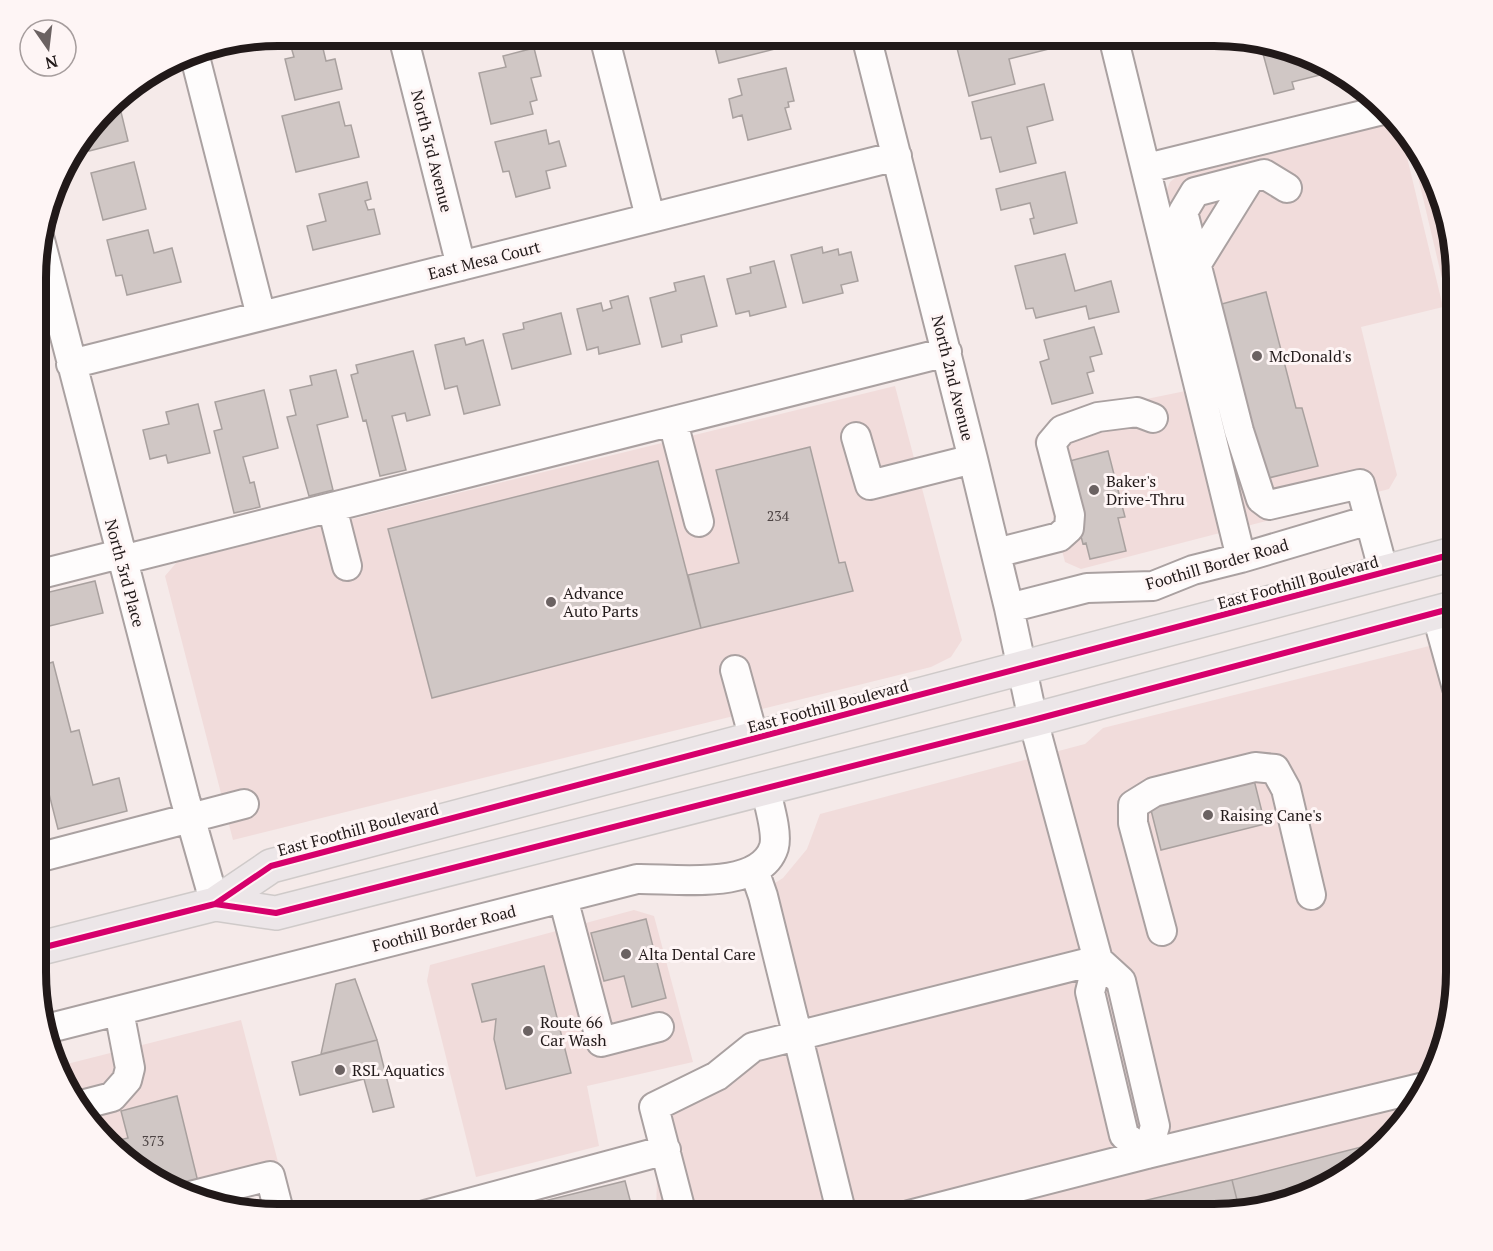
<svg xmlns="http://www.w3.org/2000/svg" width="1493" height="1251" viewBox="0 0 1493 1251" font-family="'PT Serif',serif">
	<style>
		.built { fill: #f1dcdb }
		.building { fill: #d0c7c5; stroke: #a9a19f; stroke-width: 1.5 }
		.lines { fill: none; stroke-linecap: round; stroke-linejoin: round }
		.minor-casing { stroke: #aaa1a1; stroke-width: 32 }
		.major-casing { stroke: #cfcac9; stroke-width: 36 }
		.minor { stroke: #fefcfc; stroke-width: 28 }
		.major { stroke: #ece6e8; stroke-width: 33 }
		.cycleway-casing { stroke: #fef5f5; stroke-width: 10 }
		.cycleway { stroke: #d6006c; stroke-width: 6 }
		.poi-dot { fill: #6b6262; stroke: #fef5f5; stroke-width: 2 }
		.labels { text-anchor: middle; stroke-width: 6; stroke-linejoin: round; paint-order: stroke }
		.number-label { font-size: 14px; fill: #4d4444 }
		.street-label { font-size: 16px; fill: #211919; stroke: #fef5f5 }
		.poi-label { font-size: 16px; fill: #211919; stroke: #fef5f5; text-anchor: start }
		.rim { fill: none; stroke: #211919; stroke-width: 8 }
	</style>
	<rect width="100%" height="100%" fill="#f5eae9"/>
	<path class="built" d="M1393,117L1400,128L1443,307L1361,327L1397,475L1389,489L1081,569L1065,562L1034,441L1039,432L1073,414L1210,386L1166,192L1170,182L1186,169Z
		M1410,143L1438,185L1456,262L1457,342Z
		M895,386L962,640L951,657L931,667L233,840L165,576L177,562Z
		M1457,639V973L1438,1066L1386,1144L1308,1196L1230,1214L656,1215L659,1098L783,1023L767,888L783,878L807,849L820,814L1085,744L1103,728Z
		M634,910L654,916L693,1062L587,1086L599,1146L476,1177L427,981L430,965Z
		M241,1020L278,1162L270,1169L179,1192L107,1144L55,1067Z"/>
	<path class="building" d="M304,36H320L326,61L335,59L342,89L295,100L285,59L294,57L289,40Z
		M470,36H515L516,39L478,49L475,39L471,40Z
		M730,36H776L779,48L719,63L715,47L732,43Z
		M954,36H1056L1050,38L1053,48L1009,59L1015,84L969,96Z
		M534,48L541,76L531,78L537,100L530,102L533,114L491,124L479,73L506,67L503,56Z
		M1272,48L1322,61L1336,71L1292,82L1294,89L1274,94L1262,50Z
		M786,68L794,101L788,102L789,107L785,108L791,129L748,140L742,115L733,118L729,99L742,95L738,79Z
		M1044,84L1053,120L1027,127L1036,163L1000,172L991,137L981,139L972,102Z
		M115,100L118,112H121L128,141L89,151L86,136Z
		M339,102L345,126L351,125L359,157L296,172L282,116Z
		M546,130L549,144L559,141L566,166L546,171L550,188L516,197L509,171L503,172L495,142Z
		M134,162L146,209L103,220L91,173Z
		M1065,172L1077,223L1034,234L1030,219L1034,218L1030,203L1001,210L996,189Z
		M367,182L371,199L365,201L368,210L374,209L380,234L313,250L307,226L326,221L319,194Z
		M148,230L154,253L172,248L181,282L127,295L122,275L116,276L107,240Z
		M822,247L823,253L838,249L839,255L851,252L858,281L841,285L843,293L803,303L791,255Z
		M1065,254L1075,291L1111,281L1119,312L1089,319L1086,306L1036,318L1033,308L1026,309L1015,266Z
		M774,261L786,307L750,316L749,311L736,314L727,279L751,273L750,267Z
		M704,276L717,326L681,335L682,342L662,347L650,298L676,291L674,283Z
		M1266,292L1296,408H1302L1318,466L1256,481L1218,305Z
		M628,296L640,344L599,354L598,347L587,350L577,309L601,303L603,311L612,308L610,301Z
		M561,313L571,354L512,369L503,334L524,329L523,323Z
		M1094,327L1102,354L1090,357L1094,371L1087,373L1093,393L1052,404L1040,362L1049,359L1044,340Z
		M464,338L466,345L483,340L500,405L464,414L457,386L445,389L435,345Z
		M413,351L430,415L407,421L405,413L392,416L406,470L380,476L366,420L363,421L351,375L358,373L356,365Z
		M336,370L348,417L317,425L333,490L309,496L287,417L296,415L290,390L312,385L310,376Z
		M264,390L278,448L243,457L250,483L254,482L260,507L234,513L214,431L222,429L215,402Z
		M198,404L210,453L168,463L166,455L150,459L143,430L169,424L166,412Z
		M810,447L839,563L845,562L853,591L701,628L688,575L739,563L716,470Z
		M1108,451L1125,517L1118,518L1126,551L1090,559L1086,543L1083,544L1062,463Z
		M658,461L701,628L432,698L388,529Z
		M95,581L103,613L37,629V595Z
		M53,662L71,732L79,730L93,785L119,778L127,811L58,829L37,747V667Z
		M1254,780L1265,824L1161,850L1150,806Z
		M646,919L666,998L632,1007L624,976L604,981L591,933Z
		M544,966L571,1073L506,1089L494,1039L496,1019L482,1022L472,984Z
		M355,979L377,1040L321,1054L336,984Z
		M377,1040L394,1107L373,1112L364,1079L300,1095L292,1062Z
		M177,1096L198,1182L173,1188L106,1143L128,1138L121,1111Z
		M1389,1140L1386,1144L1308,1196L1240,1212L1232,1180Z
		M1232,1180L1240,1212L1230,1214L1110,1215L1109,1209Z
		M625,1181L634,1215H526L524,1206Z
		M1109,1209L1110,1215H1088Z"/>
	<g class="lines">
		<defs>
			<path id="minor" d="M403,36L461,266
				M604,36L650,217
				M866,36L973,459L1009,608L1033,720L1098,960L1090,992L1124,1135L1147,1154
				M1113,36L1241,558
				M194,53L261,316
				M1147,168L1387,109
				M1287,188L1264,174L1195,192L1183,212L1239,431L1261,499L1269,505L1360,484L1384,573
				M40,240L185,799L215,904
				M1196,265L1250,178
				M71,364L897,156
				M673,422L699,522
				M856,437L870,485L973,459
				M332,507L347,566
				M996,553L1059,537L1069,528L1070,515L1051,443L1062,430L1098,417L1137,412L1153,418
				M122,560L947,352
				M37,575L120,554
				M1009,608L1087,588L1153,586L1193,570L1241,558L1369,520
				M1436,612L1457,688
				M735,670L754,739
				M37,858L244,804
				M754,870L763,896L842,1215
				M563,898L601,1042L659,1027
				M1162,931L1133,823V805L1154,792L1255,767L1275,769L1286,789L1311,895
				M1098,960L1121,981L1155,1126L1147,1154
				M46,1029L637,879C673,878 760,892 774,847C778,832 768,802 765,787
				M81,1105L112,1097L127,1080L130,1068L119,1011
				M186,1197L270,1176L280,1215
				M425,1215L666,1150
				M682,1215L654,1107L717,1076L753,1047L1098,960
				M909,1215L1147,1154L1424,1087"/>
			<path id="major" d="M215,904L276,913L1033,720L1457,607
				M37,949L215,904L271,866L1457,553"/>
		</defs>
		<use href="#minor" class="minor-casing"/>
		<use href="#major" class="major-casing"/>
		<use href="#minor" class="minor"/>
		<use href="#major" class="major"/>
		<defs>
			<path id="cycleway" d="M215,904L276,913L1033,720L1457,607
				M37,949L215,904L271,866L1457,553"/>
		</defs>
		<use href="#cycleway" class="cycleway-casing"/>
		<use href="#cycleway" class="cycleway"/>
	</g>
	<g class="poi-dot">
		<circle cx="1257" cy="356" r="6"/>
		<circle cx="1094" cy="490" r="6"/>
		<circle cx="551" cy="602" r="6"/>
		<circle cx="1208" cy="815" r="6"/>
		<circle cx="626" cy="954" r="6"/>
		<circle cx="528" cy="1031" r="6"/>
		<circle cx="340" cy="1070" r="6"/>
	</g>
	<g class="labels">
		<g class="number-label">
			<text x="778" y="521">234</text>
			<text x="153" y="1146">373</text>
		</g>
		<g class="street-label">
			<text transform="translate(432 151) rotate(76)" y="6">North 3rd Avenue</text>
			<text transform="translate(484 260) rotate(-14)" y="6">East Mesa Court</text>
			<text transform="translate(953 378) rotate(76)" y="6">North 2nd Avenue</text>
			<text transform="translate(1217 564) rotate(-16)" y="6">Foothill Border Road</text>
			<text transform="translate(125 573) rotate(75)" y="6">North 3rd Place</text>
			<text transform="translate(1298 582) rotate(-15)" y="6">East Foothill Boulevard</text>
			<text transform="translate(828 706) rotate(-15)" y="6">East Foothill Boulevard</text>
			<text transform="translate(358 829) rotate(-15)" y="6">East Foothill Boulevard</text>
			<text transform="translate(444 928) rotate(-14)" y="6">Foothill Border Road</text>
		</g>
		<g class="poi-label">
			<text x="1269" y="362">McDonald's</text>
			<text x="1106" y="487">Baker's<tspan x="1106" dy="18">Drive-Thru</tspan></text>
			<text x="563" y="599">Advance<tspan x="563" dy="18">Auto Parts</tspan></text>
			<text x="1220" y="821">Raising Cane's</text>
			<text x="638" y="960">Alta Dental Care</text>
			<text x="540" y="1028">Route 66<tspan x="540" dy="18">Car Wash</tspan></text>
			<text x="352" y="1076">RSL Aquatics</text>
		</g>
	</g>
	<path d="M0 0H1493V1251H0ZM278 46H1214A232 232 0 0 1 1446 278V972A232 232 0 0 1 1214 1204H278A232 232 0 0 1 46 972V278A232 232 0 0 1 278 46Z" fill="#fef5f5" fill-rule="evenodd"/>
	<path class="rim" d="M278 46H1214A232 232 0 0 1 1446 278V972A232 232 0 0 1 1214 1204H278A232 232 0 0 1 46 972V278A232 232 0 0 1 278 46Z"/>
	<g transform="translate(48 48) rotate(166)"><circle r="28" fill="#fef5f5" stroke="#a69d9d" stroke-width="1.5"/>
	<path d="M0-4.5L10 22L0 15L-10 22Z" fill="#6b6262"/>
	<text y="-9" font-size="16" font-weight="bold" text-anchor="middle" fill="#211919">N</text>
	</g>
</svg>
